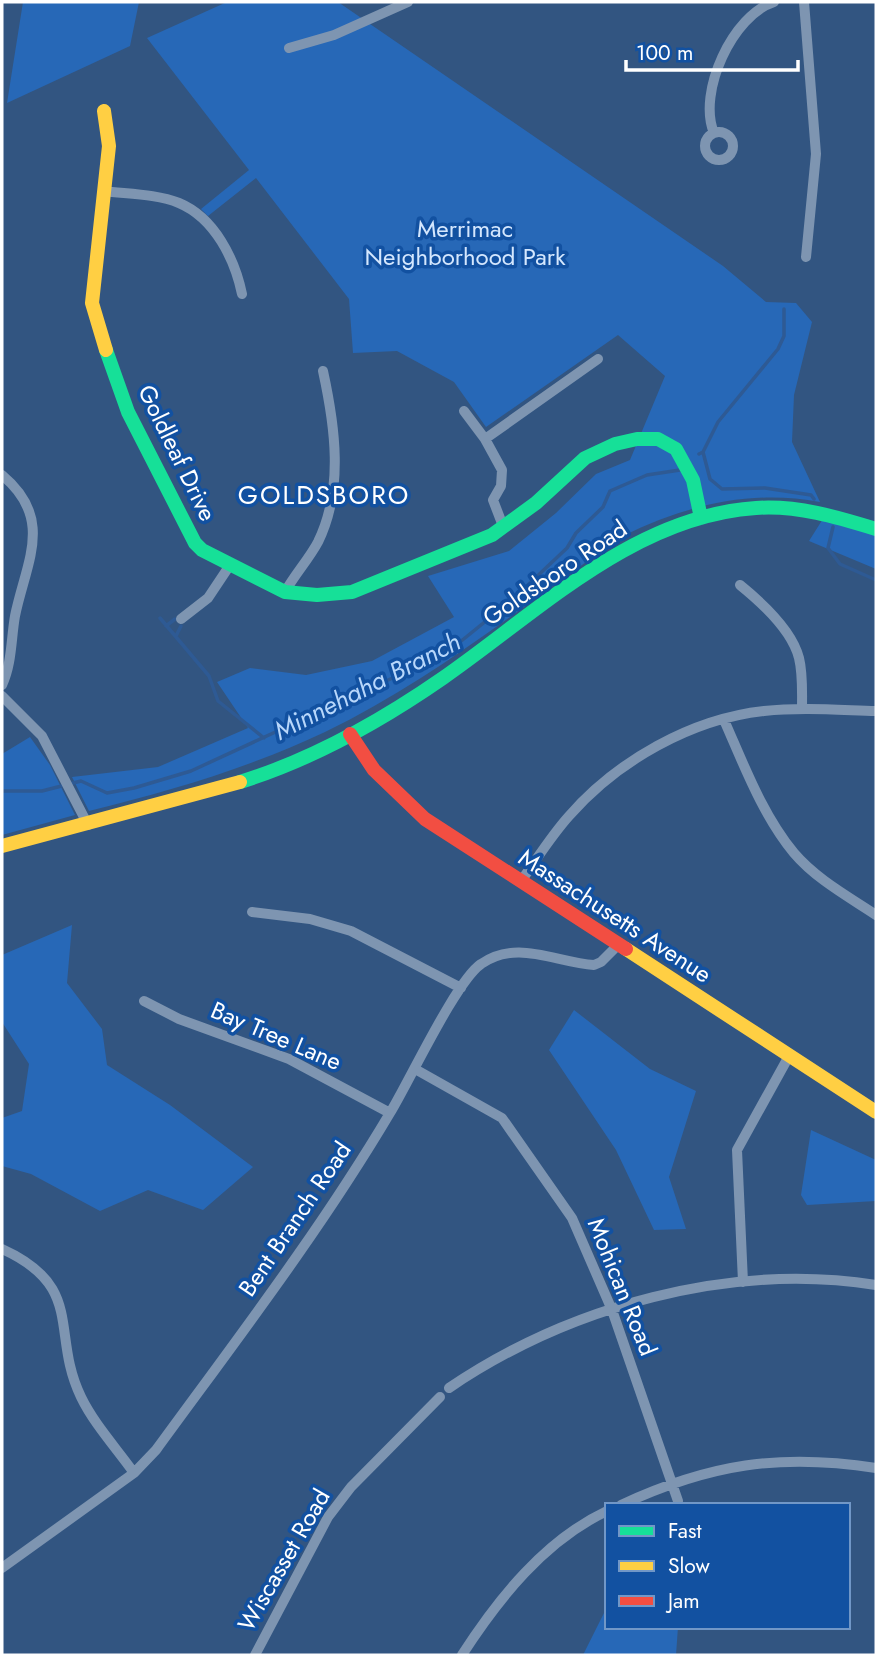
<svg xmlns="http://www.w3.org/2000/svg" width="878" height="1657" viewBox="0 0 878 1657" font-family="Jost,sans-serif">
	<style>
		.green { fill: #2768b7 }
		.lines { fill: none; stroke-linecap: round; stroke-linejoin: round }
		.stream { stroke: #2e5a94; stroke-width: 3.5 }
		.street { stroke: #7e95b1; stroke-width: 10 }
		.fast { stroke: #16e098; stroke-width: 14 }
		.slow { stroke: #ffcf43; stroke-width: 14 }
		.jam { stroke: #f24e42; stroke-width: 14 }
		.labels { text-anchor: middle; stroke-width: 7; stroke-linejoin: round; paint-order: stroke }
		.park-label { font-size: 24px; fill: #d4e7fe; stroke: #1251a1 }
		.street-label { font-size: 24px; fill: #fff; stroke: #1251a1 }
		.neighbourhood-label { font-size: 26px; letter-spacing: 2px; fill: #fff; stroke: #1251a1 }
		.water-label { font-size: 26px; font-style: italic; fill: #b8d7fb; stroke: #1251a1 }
	</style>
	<rect width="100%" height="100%" fill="#325581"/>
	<path class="green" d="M23,2H139L130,46L7,103Z
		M227,2H338L723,266L766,302L796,303L812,322L794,395L792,442L820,502C751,489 686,505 623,536C526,603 433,680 325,732C249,768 170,791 89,811L72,777L158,767L248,728L217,682L250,668L306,675L372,661L454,617L428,576L509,551L556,513L596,474L630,460L665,376L618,335L486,427L454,382L397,351L353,353L349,299L256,178L208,216L201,209L249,170L147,38Z
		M826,514L876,529V569L809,541Z
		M30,737L50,765L75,815L2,835V754Z
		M72,925L67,983L102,1029L107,1065L170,1105L253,1167L203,1210L148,1190L100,1211L31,1174L2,1166V1118L22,1111L29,1064L2,1022V955Z
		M574,1010L650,1069L696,1091L669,1177L686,1229L654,1230L616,1150L549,1050Z
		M811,1130L876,1160V1201L807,1205L801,1195Z
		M607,1607V1627H678L676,1655H583Z"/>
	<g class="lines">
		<path class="stream" d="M703,452L718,422L778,349L784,336V309
			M699,454L703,452L710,479L722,489L765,488L811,495L814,499
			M833,527L828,548L840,564L876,580
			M160,618L209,676L218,701L264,738
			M166,626L175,619
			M176,636L181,626
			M2,791H42L81,781L107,793L134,788L191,771L399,675L460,642L513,599L567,548L576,533L603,507L610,491L647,475L680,470"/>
		<path class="street" d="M804,2L816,154L806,257
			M289,48L334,35L408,2
			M705 146a14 14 0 1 1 28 0a14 14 0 1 1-28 0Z
			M714,133C697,92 733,15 774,2
			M104,191C128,194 157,194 179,203C215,218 235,260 242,294
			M464,411L485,439
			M2,475C55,519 26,562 15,616C11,639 12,664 2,685
			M503,526L493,500L501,486L502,470L485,439L598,359
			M740,585C761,602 792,630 799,658C803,674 802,692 802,709
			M285,592C295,574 309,559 318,542C344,489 335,426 323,371
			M181,619L208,598L230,565
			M2,696L42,736L88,825
			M724,720C744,765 762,814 794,853C816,879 849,897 876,915
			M521,881C537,859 551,836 569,816C617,761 691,719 764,711C801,707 839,710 876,711
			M252,912L310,919L351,931L461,988
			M144,1001L179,1019L289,1059L390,1113
			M415,1069L502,1118L572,1218L612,1310L678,1501
			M2,1249C86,1287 50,1333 81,1397C94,1424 117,1449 134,1473
			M743,1282L737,1150L789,1056
			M449,1388C570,1306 730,1262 876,1285
			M621,1505C709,1464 780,1453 876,1468
			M2,1568L134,1473L156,1450C237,1339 320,1231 390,1113C409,1082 456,981 481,964C516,939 555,962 594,965L601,962L617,946
			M255,1655L328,1517L351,1487L440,1397
			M462,1655C498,1599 545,1540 607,1511"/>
		<path class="fast" d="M106,350L128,412L195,543L202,550L285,592L317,595L352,592L492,535L536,503L585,458L615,444L637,439H658L676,449L693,480L701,518
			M240,782C311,760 381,721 443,678C538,612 634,516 756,508C797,505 837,517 876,529"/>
		<path class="slow" d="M104,111L109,146L92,303L106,350
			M2,846L240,782
			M626,949L876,1112"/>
		<path class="jam" d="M350,734L374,770L425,819L626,949"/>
	</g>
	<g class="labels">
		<g class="park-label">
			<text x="465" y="237">Merrimac<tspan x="465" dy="28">Neighborhood Park</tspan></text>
		</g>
		<g class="street-label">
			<text transform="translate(177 453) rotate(64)" y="8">Goldleaf Drive</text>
			<text transform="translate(555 573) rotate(-34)" y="8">Goldsboro Road</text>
			<text transform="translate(615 916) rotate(33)" y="8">Massachusetts Avenue</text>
			<text transform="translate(276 1036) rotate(23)" y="8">Bay Tree Lane</text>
			<text transform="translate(295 1219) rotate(-56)" y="8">Bent Branch Road</text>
			<text transform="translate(622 1287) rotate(68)" y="8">Mohican Road</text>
			<text transform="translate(284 1560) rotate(-60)" y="8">Wiscasset Road</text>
		</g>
		<g class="neighbourhood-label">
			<text x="324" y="504">GOLDSBORO</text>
		</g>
		<g class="water-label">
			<text transform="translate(367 686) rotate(-27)" y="9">Minnehaha Branch</text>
		</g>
	</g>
	<rect width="878" height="1657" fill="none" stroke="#ffffff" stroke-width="7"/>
	<rect x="605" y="1503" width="245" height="126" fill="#1251a1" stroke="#7197c7" stroke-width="2"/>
	<rect x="619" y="1526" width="35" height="10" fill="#16e098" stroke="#7197c7" stroke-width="2"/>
	<text x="668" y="1538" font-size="21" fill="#ffffff">Fast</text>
	<rect x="619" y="1561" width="35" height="10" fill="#ffcf43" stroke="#7197c7" stroke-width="2"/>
	<text x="668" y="1573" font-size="21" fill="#ffffff">Slow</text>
	<rect x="619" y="1596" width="35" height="10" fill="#f24e42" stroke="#7197c7" stroke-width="2"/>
	<text x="668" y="1608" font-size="21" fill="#ffffff">Jam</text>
	<path d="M626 60v10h172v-10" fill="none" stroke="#ffffff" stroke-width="3.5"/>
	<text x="636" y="60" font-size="21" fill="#ffffff" stroke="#1251a1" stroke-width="5" paint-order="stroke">100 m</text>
</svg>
